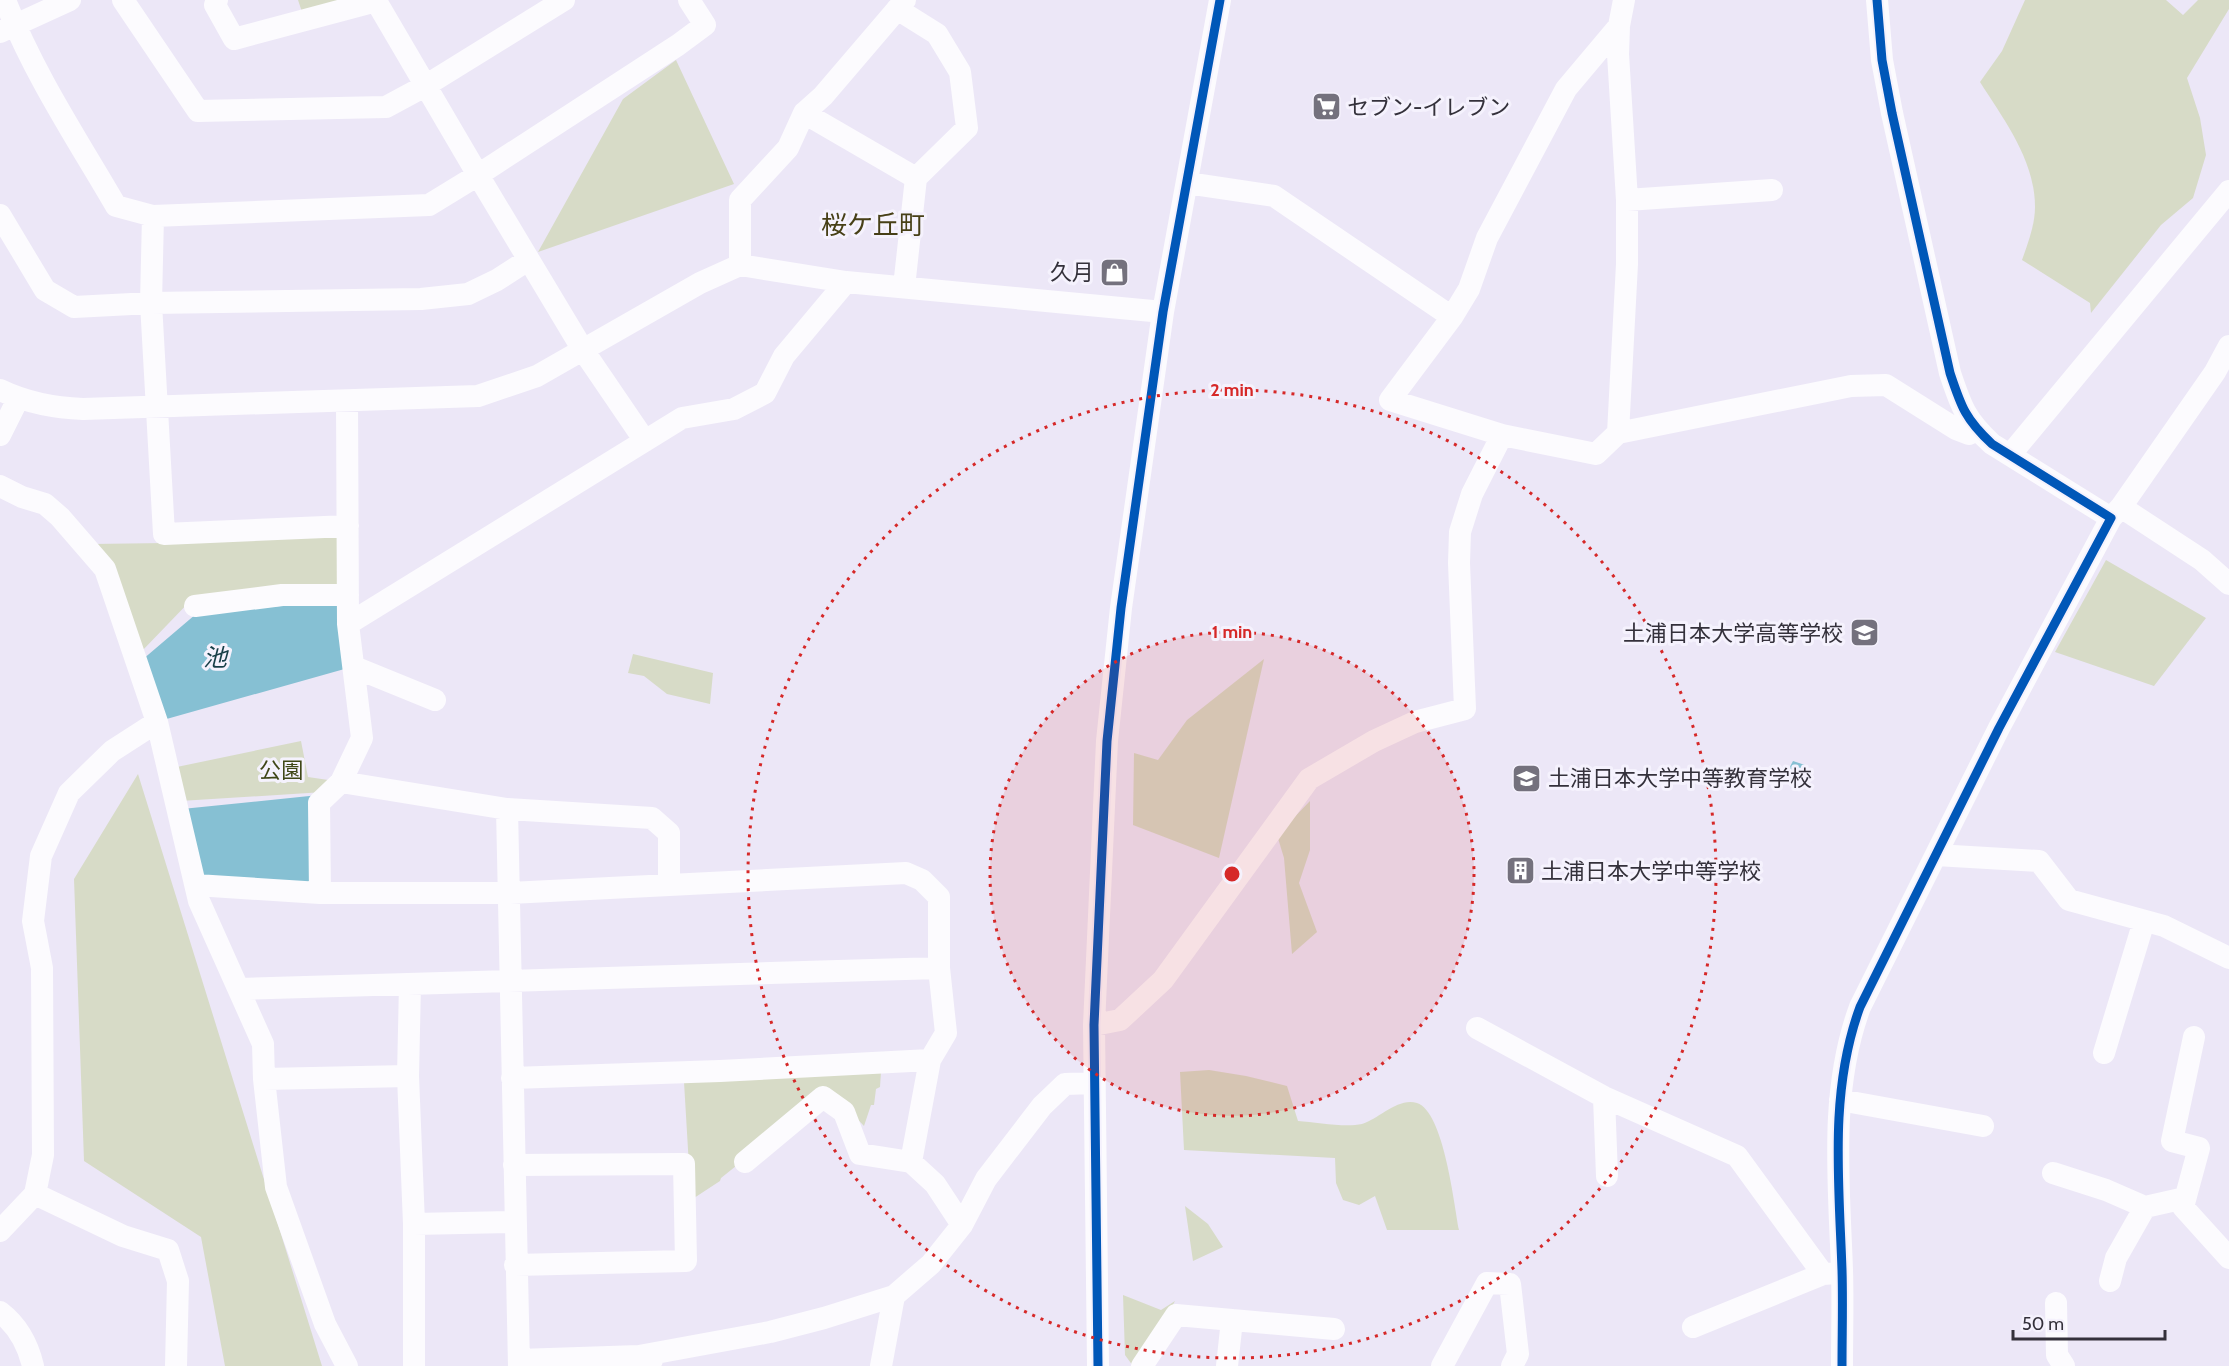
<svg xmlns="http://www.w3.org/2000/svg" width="2229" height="1366" viewBox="0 0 2229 1366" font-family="Cabin,'Noto Sans JP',sans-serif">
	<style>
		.green { fill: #d7dbc7 }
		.water { fill: #86c0d3 }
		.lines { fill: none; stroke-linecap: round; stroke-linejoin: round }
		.minor { stroke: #fcfbfe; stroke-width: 22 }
		.cycleway-casing { stroke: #f5f2fd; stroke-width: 13 }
		.cycleway { stroke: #0057b8; stroke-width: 9 }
		.ring { fill: none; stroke: #d62828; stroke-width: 3; stroke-dasharray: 3 6 }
		.labels { text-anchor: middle; stroke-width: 6; stroke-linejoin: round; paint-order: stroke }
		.poi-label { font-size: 22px; fill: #34313b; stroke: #f5f2fd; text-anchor: start }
		.park-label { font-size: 22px; fill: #3f4717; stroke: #f5f2fd }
		.water-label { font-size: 24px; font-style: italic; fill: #163e47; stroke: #f5f2fd }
		.quarter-label { font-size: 26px; fill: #474017; stroke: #f5f2fd }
		.centre { fill: #d62828; stroke: #f5f2fd; stroke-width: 3 }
		.ring-label { font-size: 18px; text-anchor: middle; font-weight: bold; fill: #d62828; stroke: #f5f2fd; stroke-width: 6; stroke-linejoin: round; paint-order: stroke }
	</style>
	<rect width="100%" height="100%" fill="#ece7f7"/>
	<path class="green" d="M298,0H361L304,18Z
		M2025,0H2166L2183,15L2198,0H2229V9L2187,78L2200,118L2206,155L2193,198L2161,225L2091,313L2090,303L2022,260C2028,243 2035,225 2035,207C2035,160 2004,120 1980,82L2002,51Z
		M676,60L734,184L538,252L623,99Z
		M343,531V589L194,597L141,652L91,544L166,543Z
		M2106,560L2206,618L2154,686L2055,652Z
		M633,654L713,673L710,704L667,694L644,676L628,673Z
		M1264,659L1219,858L1133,825L1134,753L1158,760L1187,720Z
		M301,741L308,777L335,781L324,792L180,801L172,768Z
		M138,774L322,1366H225L201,1237L84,1161L74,879Z
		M1310,801V850L1299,883L1317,932L1292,954L1284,858L1277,835Z
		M1209,1070L1246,1076L1287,1086L1298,1121C1316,1122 1345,1128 1362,1124C1379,1119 1398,1097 1417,1103C1444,1112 1454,1204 1459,1230H1387L1375,1196L1359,1205L1343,1200L1336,1183L1335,1158L1184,1150L1180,1072Z
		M881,1072L880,1087L876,1089L874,1105H871L864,1126L842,1103L819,1091L736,1166L721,1178L720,1181L691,1200L684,1082Z
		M1185,1206L1208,1224L1223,1247L1193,1261Z
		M1123,1295L1161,1310L1175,1301L1168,1314L1133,1366L1125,1355Z"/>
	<path class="water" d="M345,600L348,668L163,720L142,660L196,614Z
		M1793,761L1805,765L1812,771L1806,781L1787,784L1784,778Z
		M319,795L315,888L199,879L182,809Z"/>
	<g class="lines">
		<path class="minor" d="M5,0C33,73 77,139 116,206L153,216L429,205L478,175L583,350L645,441
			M123,0L198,111L386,107L425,86L564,0
			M217,0L215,5L234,39L376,1
			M377,0L376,1L478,175L678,45L705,25L689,0
			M897,9L937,34L960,72L967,128L916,178L904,287
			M1619,26L1566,89L1487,238L1469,289L1452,317L1390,400L1502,435L1596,454L1618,433L1851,386L1886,385L1956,429L1969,434L1977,430
			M0,32L70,0
			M804,113L916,178
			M1187,183L1274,196L1452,317
			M1627,200L1772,190
			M0,215L45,290L74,307L151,303L421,299L468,294L497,280L528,260
			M153,216L151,303L164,534L348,526
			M740,265V200L788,148L804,113L823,96L905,0
			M0,390C27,403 53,408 83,409L478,396L537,376L700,283L740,265L846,282L1163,312
			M1618,433L1627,264V200L1618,54L1619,26L1624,0
			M0,435L18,399
			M2010,455L2229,191
			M0,486L22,497L45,504L60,517L105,569L157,722L199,901L263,1044L264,1079L276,1187L325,1324L347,1366
			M2121,507L2202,560L2229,584
			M2111,518L2121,507L2215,372L2229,346
			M195,606L282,595H348
			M348,624L682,418L734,409L765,393L784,356L846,282
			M354,667L435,700
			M341,782L507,809L652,818L669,833V885
			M507,809L519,1366
			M1936,855L2039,861L2069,900L2164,926L2229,958
			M196,885L320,893H510L906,873L922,880L939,897V968L946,1033L930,1060L720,1071L512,1078
			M320,893L319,803L341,782L362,738L348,624L347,401
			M410,984L408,1076L414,1224V1366
			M240,989L939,968
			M1094,1025L1120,1020L1163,980L1309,779L1374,741L1415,722L1465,709L1459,563L1460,532L1472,494L1502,435
			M1477,1028L1604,1097L1737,1156L1823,1274
			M2194,1037L2172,1141L2199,1148L2183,1207L2229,1258
			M2104,1053L2144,921
			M264,1079L408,1076
			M1604,1097L1607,1176
			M1840,1100L1983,1126
			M745,1162L823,1097L844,1112L860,1154L911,1162L935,1184L962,1225
			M911,1162L930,1060
			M514,1165L684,1164L686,1261L515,1265
			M2053,1173L2106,1190L2145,1207L2185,1198
			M35,1194L123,1236L168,1250L178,1281L176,1366
			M414,1224L515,1222
			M0,1231L35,1194L43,1155L42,968L33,921L41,856L69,793L112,751L157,722
			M2110,1281L2116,1258L2145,1207
			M2056,1303L2057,1355L2064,1366
			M0,1312C17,1325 28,1345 33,1366
			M1693,1327L1823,1274L1837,1273
			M519,1360L639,1356L652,1360
			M639,1366V1356L770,1332L824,1318L894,1296L931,1264L962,1225L986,1179L1042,1106L1065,1084L1094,1083
			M881,1366L894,1296
			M1098,1366L1094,1025L1107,741L1121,608L1163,312L1220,0
			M1142,1366L1176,1315L1334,1329
			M1227,1366L1232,1320
			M1442,1366L1487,1283L1510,1284L1518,1354L1512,1366
			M1842,1366C1842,1334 1843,1302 1842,1270C1839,1182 1829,1091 1860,1007L1999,728L2111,518L1992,444C1965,419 1961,406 1950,373L1892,113L1882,60L1877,0"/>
		<defs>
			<path id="cycleway" d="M1098,1366L1094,1025L1107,741L1121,608L1163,312L1220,0
				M1842,1366C1842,1334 1843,1302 1842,1270C1839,1182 1829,1091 1860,1007L1999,728L2111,518L1992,444C1965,419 1961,406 1950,373L1892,113L1882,60L1877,0"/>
		</defs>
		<use href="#cycleway" class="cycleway-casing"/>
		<use href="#cycleway" class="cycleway"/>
	</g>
	<circle cx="1232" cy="874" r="242" fill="#d62828" fill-opacity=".12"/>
	<g class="ring">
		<circle cx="1232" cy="874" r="242"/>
		<circle cx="1232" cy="874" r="484"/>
	</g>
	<defs>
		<symbol id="supermarket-square" viewBox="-11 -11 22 22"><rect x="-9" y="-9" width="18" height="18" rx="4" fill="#74717d" stroke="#f5f2fd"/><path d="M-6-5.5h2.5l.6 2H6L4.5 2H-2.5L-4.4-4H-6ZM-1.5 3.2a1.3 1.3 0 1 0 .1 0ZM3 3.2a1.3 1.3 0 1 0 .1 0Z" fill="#fff"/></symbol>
		<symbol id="shop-square" viewBox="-11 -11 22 22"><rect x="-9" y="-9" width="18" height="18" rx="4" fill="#74717d" stroke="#f5f2fd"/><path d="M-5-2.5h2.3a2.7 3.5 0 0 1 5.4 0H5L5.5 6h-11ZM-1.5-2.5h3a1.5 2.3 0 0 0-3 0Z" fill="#fff"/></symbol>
		<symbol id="school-square" viewBox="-11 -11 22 22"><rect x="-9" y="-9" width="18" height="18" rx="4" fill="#74717d" stroke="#f5f2fd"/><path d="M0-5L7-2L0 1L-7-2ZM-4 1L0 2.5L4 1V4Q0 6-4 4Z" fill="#fff"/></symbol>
		<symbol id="building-square" viewBox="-11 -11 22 22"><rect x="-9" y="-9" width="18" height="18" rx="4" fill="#74717d" stroke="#f5f2fd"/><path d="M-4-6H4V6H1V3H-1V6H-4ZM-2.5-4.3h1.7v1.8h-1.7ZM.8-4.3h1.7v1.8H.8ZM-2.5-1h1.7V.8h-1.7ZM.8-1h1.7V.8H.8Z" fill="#fff"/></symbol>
	</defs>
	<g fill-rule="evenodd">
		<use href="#supermarket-square" x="1310" y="90" width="33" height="33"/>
		<use href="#shop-square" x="1098" y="256" width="33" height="33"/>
		<use href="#school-square" x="1848" y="616" width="33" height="33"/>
		<use href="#school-square" x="1510" y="762" width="33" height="33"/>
		<use href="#building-square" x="1504" y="854" width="33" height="33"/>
	</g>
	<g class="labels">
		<g class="poi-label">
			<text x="1347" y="115">セブン-イレブン</text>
			<text x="1094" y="280" text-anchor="end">久月</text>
			<text x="1843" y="641" text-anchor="end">土浦日本大学高等学校</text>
			<text x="1548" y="786">土浦日本大学中等教育学校</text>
			<text x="1541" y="879">土浦日本大学中等学校</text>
		</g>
		<g class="park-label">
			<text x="281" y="778">公園</text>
		</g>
		<g class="water-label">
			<text x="215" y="666">池</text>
		</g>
		<g class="quarter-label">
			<text x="873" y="234">桜ケ丘町</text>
		</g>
	</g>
	<circle cx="1232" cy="874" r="9" class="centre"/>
	<g class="ring-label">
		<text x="1232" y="396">2 min</text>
		<text x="1232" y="638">1 min</text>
	</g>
	<path d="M2013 1330v9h152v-9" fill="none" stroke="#34313b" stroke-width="3"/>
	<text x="2022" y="1330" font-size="18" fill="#34313b" stroke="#f5f2fd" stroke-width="4.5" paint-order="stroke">50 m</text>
</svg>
